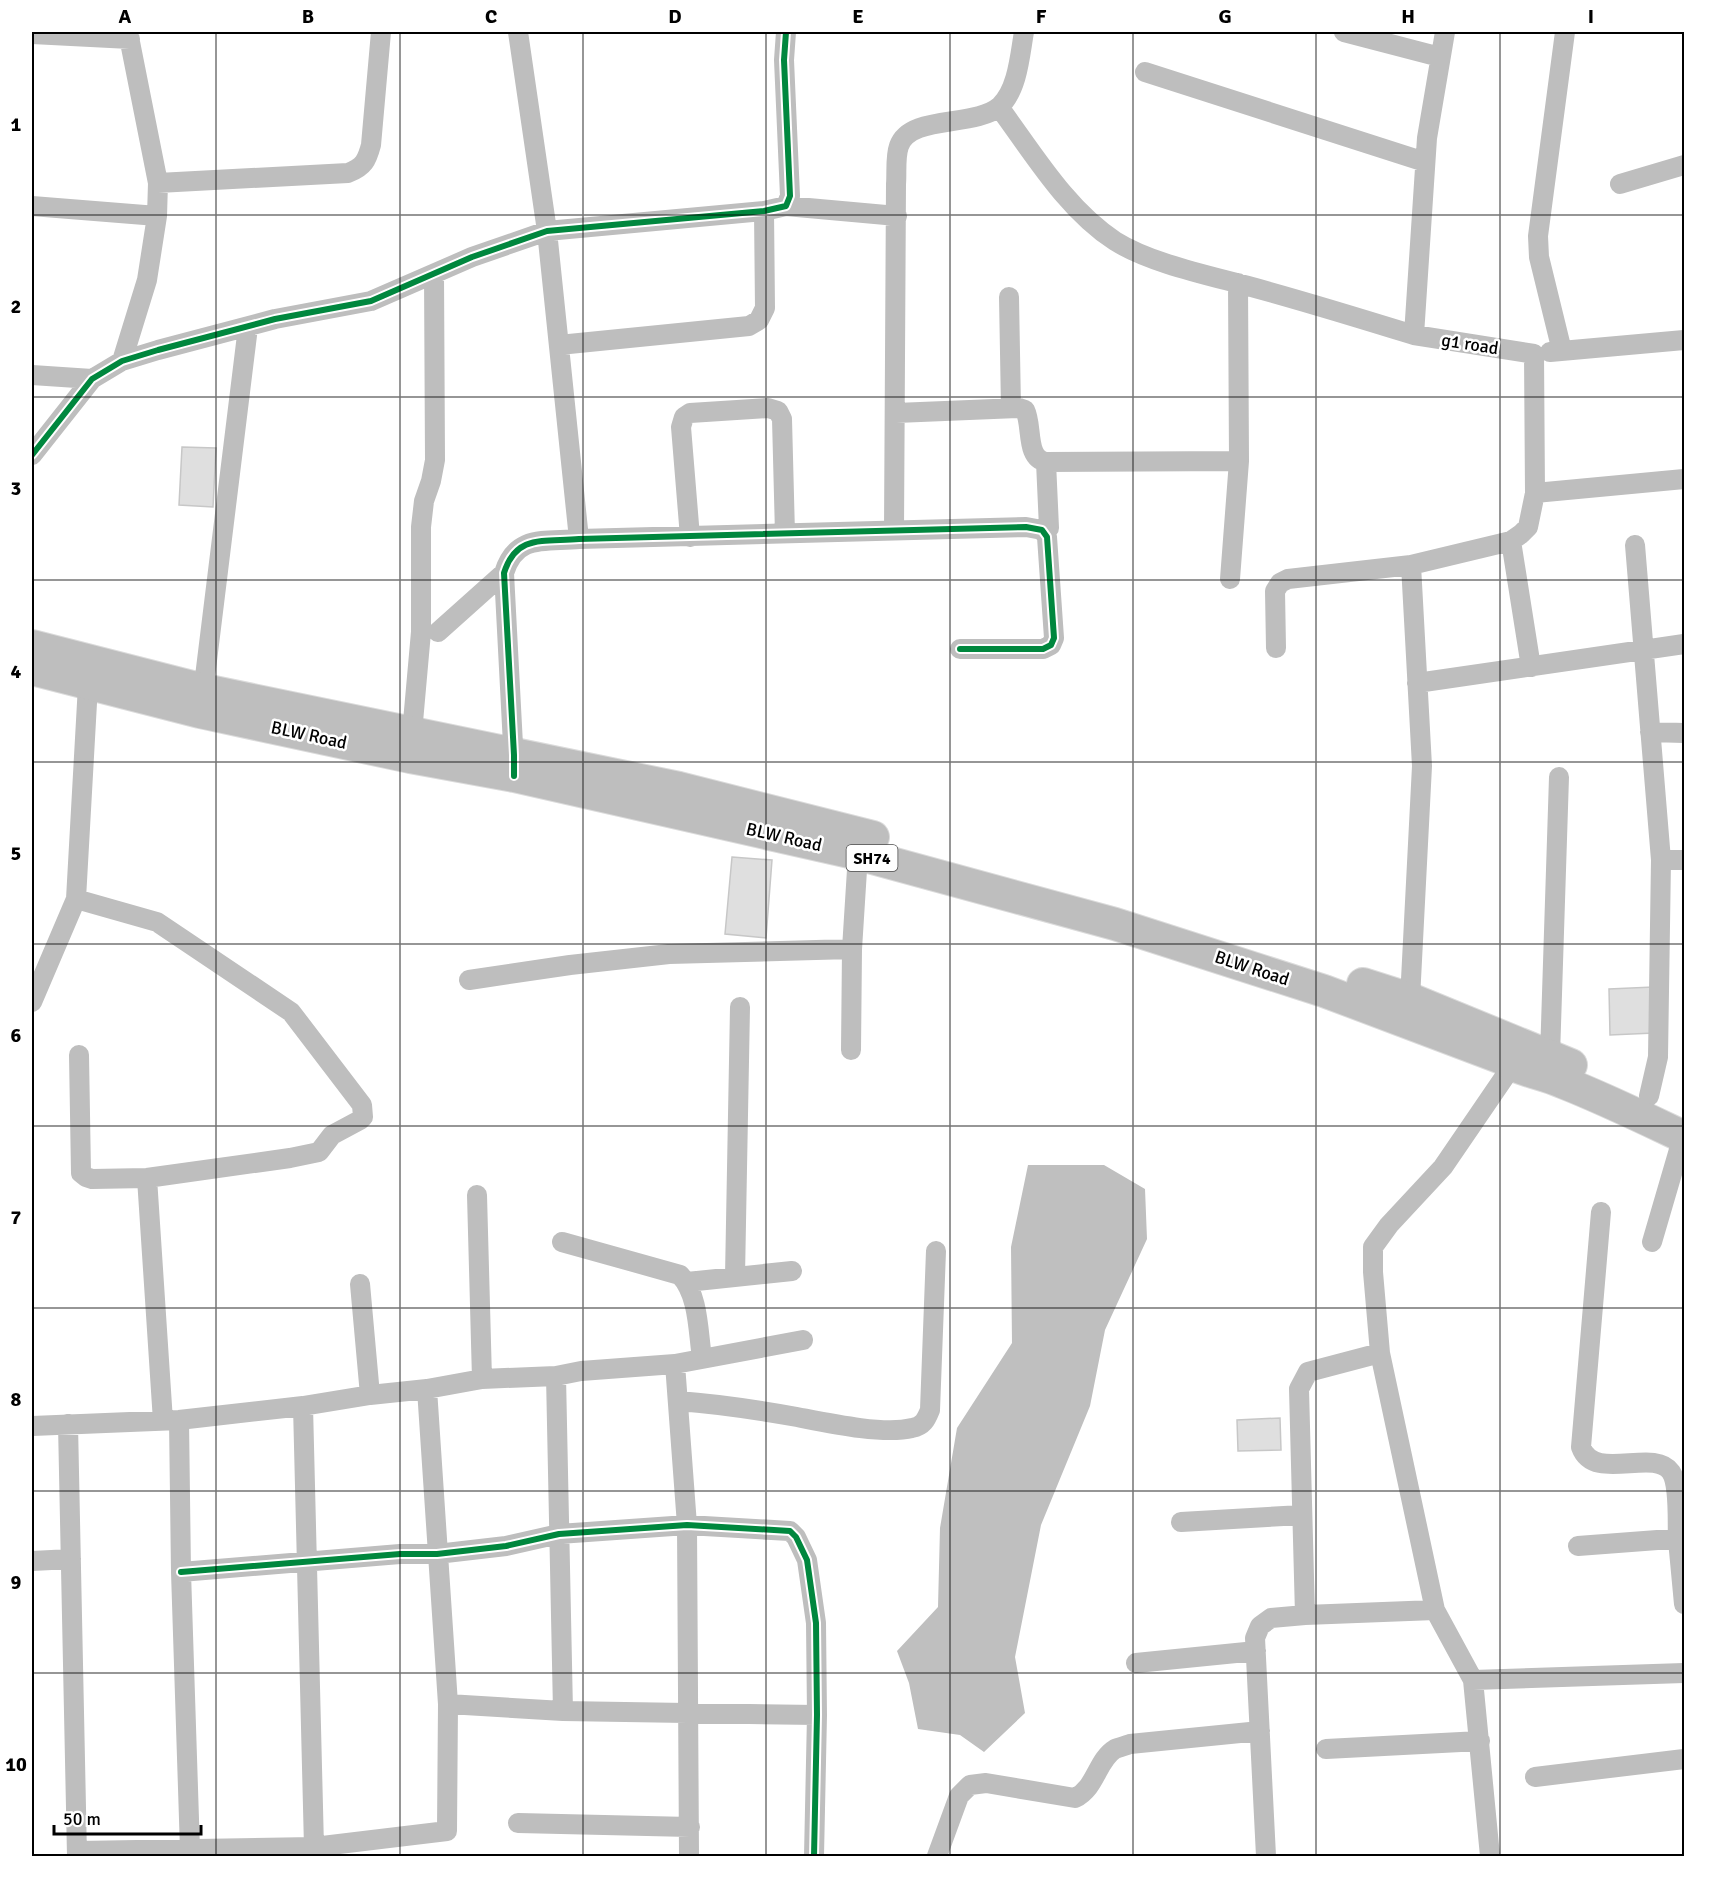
<svg xmlns="http://www.w3.org/2000/svg" width="1716" height="1888" viewBox="0 0 1716 1888" font-family="Signika,sans-serif">
	<style>
		.water { fill: #bfbfbf }
		.building { fill: #dfdfdf; stroke: #c7c7c7; stroke-width: 1.5 }
		.lines { fill: none; stroke-linecap: round; stroke-linejoin: round }
		.primary-casing { stroke: #dbdbdb; stroke-width: 34 }
		.minor { stroke: #bebebe; stroke-width: 20 }
		.primary { stroke: #bebebe; stroke-width: 32 }
		.cycleway-casing { stroke: #fff; stroke-width: 10 }
		.cycleway { stroke: #00873e; stroke-width: 6 }
		.grid { fill: none; stroke: #000; stroke-width: 1.5; stroke-opacity: 0.55 }
		.labels { text-anchor: middle; stroke-width: 5; stroke-linejoin: round; paint-order: stroke }
		.shield { fill: #fff; stroke: #4c4c4c; stroke-width: 1.5 }
		.shield-label { font-size: 16px; font-weight: bold; fill: #000 }
		.street-label { font-size: 18px; fill: #000; stroke: #fff }
		.neatline { fill: none; stroke: #000; stroke-width: 2 }
		.grid-label { font-size: 20px; text-anchor: middle; font-weight: bold; fill: #000 }
	</style>
	<rect width="100%" height="100%" fill="#fff"/>
	<path class="water" d="M1028,1165H1104L1145,1189L1147,1239L1105,1330L1090,1406L1041,1525L1015,1657L1025,1713L984,1752L960,1735L918,1729L909,1683L897,1651L938,1607L940,1528L957,1428L1012,1343L1011,1247Z"/>
	<path class="building" d="M182,447L216,448L213,507L179,505Z
		M732,857L772,860L766,938L725,934Z
		M1653,987L1654,1033L1610,1035L1609,989Z
		M1280,1418L1281,1450L1238,1451L1237,1420Z"/>
	<g class="lines">
		<defs>
			<path id="primary" d="M32,646L204,690L679,788L873,837
				M32,669L200,712L410,757L514,776L858,854L1115,924L1324,991L1502,1058C1519,1071 1542,1073 1562,1082C1603,1098 1644,1118 1684,1137
				M1363,984L1410,999L1571,1065"/>
		</defs>
		<use href="#primary" class="primary-casing"/>
		<path class="minor" d="M518,32L547,231L579,539
			M1344,32L1440,57
			M32,34L130,39
			M1145,72L1425,162
			M999,107C1033,153 1066,209 1115,241C1150,263 1207,275 1248,286C1304,301 1359,318 1414,335
			M158,183L348,173C364,167 367,160 371,145L381,32
			M1620,184L1684,165
			M32,206L157,216
			M786,206L897,216
			M1009,297L1011,408
			M559,345L749,326L759,320L765,308L764,211
			M1562,351L1539,257L1538,236L1565,32
			M1550,352L1684,340
			M122,361L147,280L157,216L158,183L128,32
			M32,375L92,379
			M896,413L1019,408L1025,410C1033,426 1025,458 1046,462L1239,461
			M32,455L92,379L122,361L158,350L275,319L371,301L472,257L547,231L764,211L786,206L790,196L784,60L786,32
			M1046,462L1049,528
			M1535,493L1684,479
			M894,531L896,184C897,173 895,157 899,146C910,114 975,128 1000,106C1018,89 1020,54 1024,32
			M690,537L681,427L684,417L690,413L768,408L778,411L782,419L785,534
			M1511,541L1531,667
			M1635,545L1661,860L1658,1057L1649,1096
			M1230,579L1239,461L1238,283
			M438,632L504,573
			M1276,648L1275,591L1280,583L1288,579L1411,565L1511,541L1521,534L1528,527L1535,493L1534,354L1414,335L1427,138L1445,32
			M1417,683L1684,644
			M202,701L248,327
			M1650,732L1684,733
			M412,733L421,632V527L424,501L431,481L435,460L434,274
			M514,764L504,573C516,534 544,542 579,539L1026,527L1042,530L1047,537L1054,638L1051,645L1043,649H960
			M1661,860H1684
			M76,899L157,922L291,1012L362,1105L363,1117L360,1120L332,1135L319,1152L290,1158L147,1178L92,1179L86,1177L81,1173L79,1055
			M469,980L570,965L669,954L852,949
			M1410,999L1422,766L1411,565
			M32,1002L76,899L88,685
			M851,1050L852,949L858,854
			M1550,1056L1559,777
			M147,1178L163,1421
			M477,1195L482,1379
			M1601,1212L1581,1447C1594,1483 1654,1447 1671,1472C1680,1485 1677,1523 1678,1540C1680,1561 1682,1583 1684,1604
			M562,1242L680,1275C699,1295 698,1332 702,1358
			M1652,1242L1683,1136
			M735,1277L740,1007
			M687,1282L792,1271
			M360,1284L370,1395
			M675,1364L687,1525L689,1856
			M556,1376L563,1711
			M427,1389L448,1704
			M678,1401C719,1404 758,1410 797,1417C828,1423 883,1435 912,1428C923,1426 926,1420 930,1410L936,1251
			M303,1406L314,1847
			M179,1420L181,1572L190,1850
			M68,1424L77,1856
			M32,1426L179,1420L303,1406L370,1395L427,1389L482,1379L556,1376L581,1371L675,1364L803,1340
			M1181,1522L1302,1515
			M1578,1546L1684,1538
			M32,1561L71,1559
			M181,1572L400,1554H437L506,1546L559,1534L687,1525L790,1531L796,1537L807,1560L816,1623L817,1715L814,1856
			M1305,1615L1299,1389L1308,1372L1380,1353
			M1136,1663L1256,1651
			M1473,1680L1684,1673
			M1326,1749L1480,1741
			M1535,1777L1684,1759
			M518,1823L690,1827
			M77,1851L314,1847L447,1831L448,1704L563,1711L817,1715
			M937,1856L959,1796L970,1785L986,1783L1075,1798C1096,1788 1097,1760 1115,1749C1119,1747 1125,1746 1130,1744L1260,1731
			M1266,1856L1255,1638L1260,1626L1271,1618L1305,1615L1435,1610
			M1490,1856L1473,1680L1435,1610L1380,1353L1373,1272V1247L1389,1225L1443,1167L1512,1066"/>
		<use href="#primary" class="primary"/>
		<defs>
			<path id="cycleway" d="M32,455L92,379L122,361L158,350L275,319L371,301L472,257L547,231L764,211L786,206L790,196L784,60L786,32
				M514,776V755L504,573C516,534 544,542 579,539L1026,527L1042,530L1047,537L1054,638L1051,645L1043,649H960
				M181,1572L400,1554H437L506,1546L559,1534L687,1525L790,1531L796,1537L807,1560L816,1623L817,1715L814,1856"/>
		</defs>
		<use href="#cycleway" class="cycleway-casing"/>
		<use href="#cycleway" class="cycleway"/>
	</g>
	<path class="grid" d="M216,32V1856M400,32V1856M583,32V1856M766,32V1856M950,32V1856M1133,32V1856M1316,32V1856M1500,32V1856M32,215H1684M32,397H1684M32,580H1684M32,762H1684M32,944H1684M32,1126H1684M32,1308H1684M32,1491H1684M32,1673H1684"/>
	<g class="labels">
		<rect class="shield" x="846.5" y="845" width="51" height="26" rx="4.5"/>
		<g class="shield-label">
			<text x="872" y="864">SH74</text>
		</g>
		<g class="street-label">
			<text transform="translate(1470 344) rotate(9)" y="6">g1 road</text>
			<text transform="translate(309 735) rotate(12)" y="6">BLW Road</text>
			<text transform="translate(784 837) rotate(13)" y="6">BLW Road</text>
			<text transform="translate(1252 968) rotate(18)" y="6">BLW Road</text>
		</g>
	</g>
	<rect width="1716" height="1888" fill="none" stroke="#ffffff" stroke-width="66"/>
	<path d="M54 1825v9h147v-9" fill="none" stroke="#000000" stroke-width="3"/>
	<text x="63" y="1825" font-size="18" fill="#000000" stroke="#ffffff" stroke-width="4.5" paint-order="stroke">50 m</text>
	<rect x="33" y="33" width="1650" height="1822" class="neatline"/>
	<g class="grid-label">
		<text x="125" y="23">A</text>
		<text x="308" y="23">B</text>
		<text x="491" y="23">C</text>
		<text x="675" y="23">D</text>
		<text x="858" y="23">E</text>
		<text x="1041" y="23">F</text>
		<text x="1225" y="23">G</text>
		<text x="1408" y="23">H</text>
		<text x="1591" y="23">I</text>
		<text x="16" y="131">1</text>
		<text x="16" y="313">2</text>
		<text x="16" y="495">3</text>
		<text x="16" y="678">4</text>
		<text x="16" y="860">5</text>
		<text x="16" y="1042">6</text>
		<text x="16" y="1224">7</text>
		<text x="16" y="1406">8</text>
		<text x="16" y="1589">9</text>
		<text x="16" y="1771">10</text>
	</g>
</svg>
